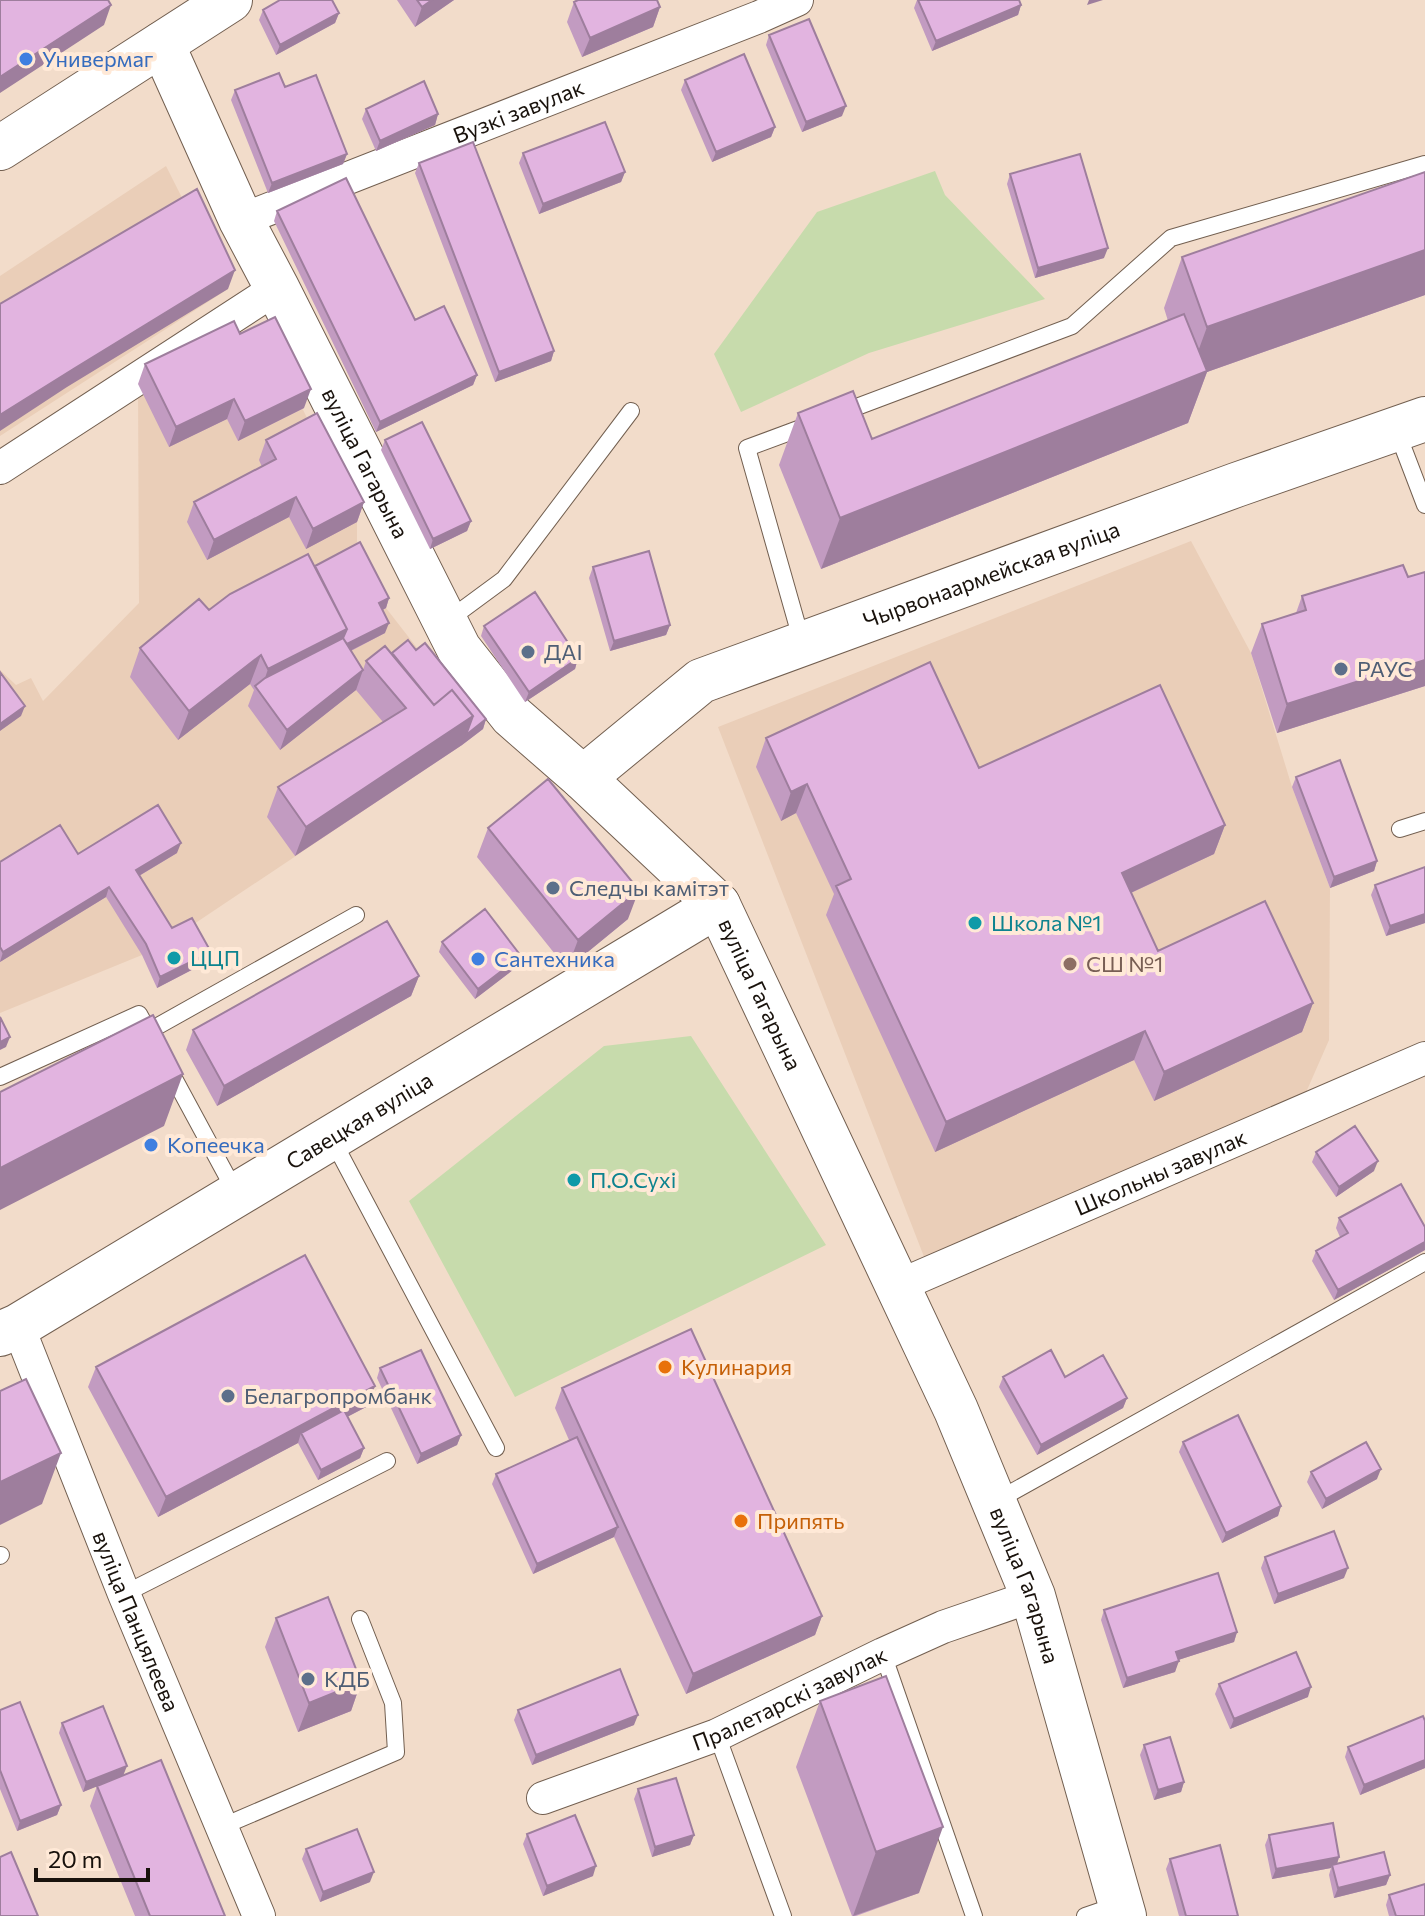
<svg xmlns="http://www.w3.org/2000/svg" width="1425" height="1916" viewBox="0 0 1425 1916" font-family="Commissioner,sans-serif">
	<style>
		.built { fill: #eaceb8 }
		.green { fill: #c7dbac }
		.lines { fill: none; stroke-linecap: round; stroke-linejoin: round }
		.lane-casing { stroke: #725f50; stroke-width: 18 }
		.street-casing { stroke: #725f50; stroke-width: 34 }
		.secondary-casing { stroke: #725f50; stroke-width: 46 }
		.lane { stroke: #fff; stroke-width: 16 }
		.street { stroke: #fff; stroke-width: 32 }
		.secondary { stroke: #fff; stroke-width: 44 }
		.wall { fill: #c29bc1 }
		.shaded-wall { fill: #9e7e9d }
		.building { fill: #e2b4e0; stroke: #9e7e9d; stroke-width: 2 }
		.shop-dot { fill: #3f7fe0; stroke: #ffe9d7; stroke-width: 3 }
		.service-dot { fill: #5c6f8a; stroke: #ffe9d7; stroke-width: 3 }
		.culture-dot { fill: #0f9aa8; stroke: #ffe9d7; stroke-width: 3 }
		.education-dot { fill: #8d6e63; stroke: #ffe9d7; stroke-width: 3 }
		.food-dot { fill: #e8710a; stroke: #ffe9d7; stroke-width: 3 }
		.labels { text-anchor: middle; stroke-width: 8; stroke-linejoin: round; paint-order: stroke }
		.shop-label { font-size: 22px; fill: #366cbe; stroke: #ffe9d7; text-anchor: start }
		.street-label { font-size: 22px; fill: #19120c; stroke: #ffe9d7 }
		.service-label { font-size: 22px; fill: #4e5e75; stroke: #ffe9d7; text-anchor: start }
		.culture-label { font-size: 22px; fill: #0d838f; stroke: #ffe9d7; text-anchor: start }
		.education-label { font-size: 22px; fill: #785e54; stroke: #ffe9d7; text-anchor: start }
		.food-label { font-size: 22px; fill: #c56008; stroke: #ffe9d7; text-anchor: start }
	</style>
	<rect width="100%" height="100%" fill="#f2dcca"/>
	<path class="built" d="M166,166L228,289L0,436V276Z
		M268,337L357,522V552L386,608L421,653L462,745L188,928L142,955L0,1013V670L16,685L31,678L43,701L139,603L138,384Z
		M1191,541L1251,653L1292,787L1330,888L1329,1040L1304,1097L928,1267L718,727Z"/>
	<path class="green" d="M935,171L945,195L1045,299L869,353L741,412L714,354L817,212Z
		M691,1036L826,1245L515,1397L409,1201L604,1046Z"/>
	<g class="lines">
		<defs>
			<path id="lane" d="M838,414L1072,326L1171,238L1425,164
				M1396,429L1425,505
				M447,621L504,579L631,411
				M802,642L747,448L809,425
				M1400,829L1425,821
				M149,1031L356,915
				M169,1069L236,1193
				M0,1077L139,1014L152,1038
				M332,1139L496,1448
				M996,1501L1425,1262
				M0,1556L1,1555
				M124,1594L387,1461
				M883,1654L974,1916
				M717,1735L783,1916
				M221,1827L396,1752L393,1703L360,1619
				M1085,1916L1117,1905"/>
			<g id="street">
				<path id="s1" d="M241,220L759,17L797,0"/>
				<path d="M0,468L277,288"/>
				<path id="s2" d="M898,1286L1425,1058"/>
				<path id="s3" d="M18,1326L124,1594L259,1916"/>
				<path id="s4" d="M543,1798L717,1735L883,1654L943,1627L1033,1596"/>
			</g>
			<g id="secondary">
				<path id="s5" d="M162,44L241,220L277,288L459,649L512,716L583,778L718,905L956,1410L1033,1596L1124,1916"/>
				<path d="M0,148L230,0"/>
				<path id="s6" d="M583,778L701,681L1236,485L1425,419"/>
				<path id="s7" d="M0,1334L18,1326L718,905"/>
			</g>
		</defs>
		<use href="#lane" class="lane-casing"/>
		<use href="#street" class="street-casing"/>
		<use href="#secondary" class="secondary-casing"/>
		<use href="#lane" class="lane"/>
		<use href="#street" class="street"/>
		<use href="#secondary" class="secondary"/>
	</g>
	<path class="wall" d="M397,0H454L415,27Z
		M917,0H1019L1021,5L1018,15L932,51L914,8Z
		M574,2L660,7L653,27L582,57L567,22Z
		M263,10L339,13L335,23L276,55L259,20Z
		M769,35L842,116L802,132L766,45Z
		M685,80L775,127L771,137L712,162L681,90Z
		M285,87L347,154L343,164L268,193L231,100L235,90Z
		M366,109L438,114L435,125L376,151L362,119Z
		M523,153L625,172L621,182L539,214L519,163Z
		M419,163L554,351L551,361L495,382L415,173Z
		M1425,172V295L1207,372L1188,423L821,569L779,465L798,413L872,439L1168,321L1164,308L1182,257Z
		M1010,174L1104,258L1035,278L1007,184Z
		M277,211L415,320L477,375L473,385L376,432L274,221Z
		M240,334L304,408L238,441L227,419L169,447L138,384L145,364Z
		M266,440L364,502L357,522L306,549L289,517L207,560L187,522L194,502L262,467L259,460Z
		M385,440L471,521L467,531L430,549L381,450Z
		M315,566L389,598L386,608L382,610L385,633L351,651L363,670L366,661L392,653L416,650L486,719L483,729L462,745L295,856L267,817L278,787L383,722L356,690L280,750L248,706L254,690L250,684L178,740L130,677L140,648L209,610Z
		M593,567L670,625L666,635L610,651L589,578Z
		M1425,572V686L1277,733L1251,653L1262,624L1296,613L1302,596L1408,577Z
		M484,626L578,658L575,669L525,702L481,636Z
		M766,738L979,768L1225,825L1214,854L1131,893L1158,951L1313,1003L1302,1032L1154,1101L1134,1060L935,1152L826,915L834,894L796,813L781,821L756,767Z
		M1296,777L1377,861L1374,871L1330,888L1292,787Z
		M488,828L628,919L567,969L477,857Z
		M177,853L139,876L172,928L211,952L207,962L157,988L142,955L106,897L0,962V862L78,854Z
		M1425,867V923L1386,936L1371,895L1375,885Z
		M442,942L521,956L518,966L475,999L439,952Z
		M419,976L411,996L217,1106L186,1050L193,1030Z
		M1316,1152L1374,1171L1336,1197L1312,1162Z
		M1339,1218L1425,1227V1250L1334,1300L1312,1261L1316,1251L1340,1237L1336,1228Z
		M96,1367L368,1406L347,1417L364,1448L360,1458L318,1480L298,1443L158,1517L88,1387Z
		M380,1368L461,1435L457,1445L417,1464L377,1378Z
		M1003,1377H1065L1127,1398L1123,1408L1037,1455L999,1387Z
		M562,1388L822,1616L815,1635L686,1694L614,1537L533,1574L492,1484L496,1474L569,1440L555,1408Z
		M1183,1442L1281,1506L1278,1516L1222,1543L1179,1452Z
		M1311,1472L1377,1479L1322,1509L1307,1482Z
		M1265,1557L1344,1578L1274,1604L1261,1568Z
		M1104,1610L1237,1632L1234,1642L1178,1660L1175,1672L1123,1688L1101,1620Z
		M276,1618L361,1682L351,1711L298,1732L265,1647Z
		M1219,1684L1308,1697L1230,1729L1215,1694Z
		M820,1701L919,1893L856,1916H852L796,1767Z
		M0,1710L61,1805L57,1815L17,1831L0,1789Z
		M518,1710L634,1725L532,1765L514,1720Z
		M1425,1721V1768L1360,1795L1345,1757L1348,1747Z
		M62,1723L124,1775L225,1916H135L90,1806L97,1786L83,1792L59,1733Z
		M1144,1745L1184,1782L1181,1792L1154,1800L1140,1755Z
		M638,1789L694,1835L690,1845L652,1857L634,1799Z
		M527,1834L593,1876L543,1896L523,1844Z
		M1269,1835L1339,1857L1337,1864L1390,1875L1386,1885L1334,1898L1329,1875L1331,1868L1272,1879L1265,1845Z
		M306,1849L370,1882L320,1902L302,1859Z
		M1170,1859L1238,1916H1179L1166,1869Z
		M1389,1895L1425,1916H1389L1386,1905Z"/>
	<path class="shaded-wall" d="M432,0H454L415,27L422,7Z
		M1089,0H1103L1087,5Z
		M111,5L104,25L0,93V77Z
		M1021,5L1018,15L932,51L936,41Z
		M660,7L653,27L582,57L590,38Z
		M339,13L335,23L276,55L280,45Z
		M846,106L842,116L802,132L806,122Z
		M438,114L435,125L376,151L380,141Z
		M775,127L771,137L712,162L716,152Z
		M347,154L343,164L268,193L272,183Z
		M625,172L621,182L539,214L543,204Z
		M1108,248L1104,258L1035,278L1038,268Z
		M1425,250V295L1207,372L1188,423L821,569L840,518L1188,379L1207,327Z
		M235,270L228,289L67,387L0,431V415L75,368Z
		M554,351L551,361L495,382L499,372Z
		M477,375L473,385L376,432L380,422Z
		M311,389L304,408L238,441L245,421Z
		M234,399L227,419L169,447L176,427Z
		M296,497L289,517L207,560L214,540Z
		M364,502L357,522L306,549L313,529Z
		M471,521L467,531L430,549L433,539Z
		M389,598L386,608L375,614L379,603Z
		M389,623L385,633L262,696L260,693L268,669L347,629Z
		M670,625L666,635L610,651L614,641Z
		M261,655L250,684L178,740L189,711Z
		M578,658L575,669L525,702L529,692Z
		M1425,660V686L1277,733L1287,704Z
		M363,670L356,690L280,750L287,730Z
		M25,706L21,716L0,731V724Z
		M473,716L486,719L483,729L462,745L295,856L306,827Z
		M807,784L796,813L781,821L791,792Z
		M1225,825L1214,854L1111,902L1122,873Z
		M181,843L177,853L132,880L136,870Z
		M1377,861L1374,871L1330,888L1334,877Z
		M109,887L106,897L0,962L3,952Z
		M639,890L628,919L567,969L578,940Z
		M1425,914V923L1386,936L1390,926Z
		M211,952L207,962L157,988L160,977Z
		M521,956L518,966L475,999L478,989Z
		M419,976L411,996L217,1106L224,1086Z
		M1313,1003L1302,1032L1154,1101L1164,1072Z
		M1145,1031L1134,1060L935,1152L946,1122Z
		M10,1037L6,1047L0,1050V1042Z
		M183,1074L164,1126L0,1210V1168Z
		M1378,1161L1374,1171L1336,1197L1339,1187Z
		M1425,1242V1250L1334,1300L1338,1290Z
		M375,1386L368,1406L305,1439L301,1433L298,1443L158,1517L166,1497Z
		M1127,1398L1123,1408L1037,1455L1041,1445Z
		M461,1435L457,1445L417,1464L421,1454Z
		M364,1448L360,1458L318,1480L321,1470Z
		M61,1453L42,1504L0,1525V1482Z
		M1381,1469L1377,1479L1322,1509L1326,1499Z
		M1281,1506L1278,1516L1222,1543L1226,1533Z
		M618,1527L614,1537L533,1574L537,1564Z
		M1348,1568L1344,1578L1274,1604L1278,1594Z
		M822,1616L815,1635L686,1694L693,1674Z
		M1237,1632L1234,1642L1172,1662L1176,1652Z
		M1179,1661L1175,1672L1123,1688L1127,1678Z
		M361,1682L351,1711L298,1732L309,1703Z
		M1311,1687L1308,1697L1230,1729L1234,1719Z
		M638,1715L634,1725L532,1765L536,1755Z
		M1425,1760V1768L1360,1795L1364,1785Z
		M127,1766L123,1776L83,1792L86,1782Z
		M1184,1782L1181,1792L1154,1800L1158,1790Z
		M61,1805L57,1815L17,1831L20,1821Z
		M943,1827L919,1893L853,1916L876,1852Z
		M694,1835L690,1845L652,1857L655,1847Z
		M1339,1857L1336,1867L1332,1865L1331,1868L1272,1879L1276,1869Z
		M596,1866L593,1876L543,1896L547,1886Z
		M374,1872L370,1882L320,1902L323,1892Z
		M1390,1875L1386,1885L1334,1898L1338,1888Z"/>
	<path class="building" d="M0,0H108L111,5L0,77Z
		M280,0H332L339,13L280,45L263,10Z
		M417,0H432L422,7Z
		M578,0H657L660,7L590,38L574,2Z
		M918,0H1019L1021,5L936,41Z
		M809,19L846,106L806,122L769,35Z
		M744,54L775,127L716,152L685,80Z
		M279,73L285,87L316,75L347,154L272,183L235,90Z
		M424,81L438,114L380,141L366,109Z
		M605,122L625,172L543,204L523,153Z
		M473,142L554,351L499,372L419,163Z
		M1080,154L1108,248L1038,268L1010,174Z
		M1425,172V250L1207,327L1182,257Z
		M346,178L415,320L444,306L477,375L380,422L277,211Z
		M197,189L235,270L75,368L0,415V304Z
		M1184,314L1207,371L840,518L798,413L853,391L872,439Z
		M275,317L311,389L245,421L234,399L176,427L145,364L234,321L240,334Z
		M317,413L364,502L313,529L296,497L214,540L194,502L276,459L266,440Z
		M422,422L471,521L433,539L385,440Z
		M360,542L389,598L379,603L389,623L347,644L343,638L347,629L315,566Z
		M649,551L670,625L614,641L593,567Z
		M308,554L347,629L268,669L261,655L189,711L140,648L199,599L209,610L230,594Z
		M1403,565L1408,577L1425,572V660L1287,704L1262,624L1306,610L1302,596Z
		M535,592L578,658L529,692L484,626Z
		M343,638L363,670L287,730L255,686L265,678Z
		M408,640L416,650L425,643L486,719L466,735L473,716L452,690L434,705L392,653Z
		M385,646L434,705L452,690L473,716L306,827L278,787L406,708L366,661Z
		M930,662L979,768L1160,685L1225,825L1122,873L1158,951L1265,901L1313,1003L1164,1072L1145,1031L946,1122L836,886L851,879L807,784L791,792L766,738Z
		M0,672L25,706L0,724Z
		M1340,760L1377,861L1334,877L1296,777Z
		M548,779L639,890L578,940L488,828Z
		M158,805L181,843L136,870L172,928L192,918L211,952L160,977L146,944L109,887L3,952L0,947V862L60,825L78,854Z
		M1425,867V914L1390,926L1375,885Z
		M485,909L521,956L478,989L442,942Z
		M387,921L419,976L224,1086L193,1030Z
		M153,1015L183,1074L0,1168V1092Z
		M0,1017L10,1037L0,1042Z
		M1355,1126L1378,1161L1339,1187L1316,1152Z
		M1401,1184L1425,1227V1242L1338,1290L1316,1251L1348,1233L1339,1218Z
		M305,1255L375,1386L166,1497L96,1367Z
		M691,1329L822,1616L693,1674L562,1388Z
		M421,1350L461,1435L421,1454L380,1368Z
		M1051,1350L1065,1377L1103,1355L1127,1398L1041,1445L1003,1377Z
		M26,1379L61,1453L0,1482V1391Z
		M344,1410L364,1448L321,1470L301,1433Z
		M1238,1415L1281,1506L1226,1533L1183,1442Z
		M577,1437L618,1527L537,1564L496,1474Z
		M1366,1442L1381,1469L1326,1499L1311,1472Z
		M1334,1531L1348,1568L1278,1594L1265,1557Z
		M1218,1573L1237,1632L1176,1652L1179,1661L1127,1678L1104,1610Z
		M328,1597L361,1682L309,1703L276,1618Z
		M1296,1652L1311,1687L1234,1719L1219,1684Z
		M620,1669L638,1715L536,1755L518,1710Z
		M886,1676L943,1827L876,1852L820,1701Z
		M20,1702L61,1805L20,1821L0,1770V1710Z
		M103,1706L127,1766L86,1782L62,1723Z
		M1423,1716L1425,1721V1760L1364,1785L1348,1747Z
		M1170,1737L1184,1782L1158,1790L1144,1745Z
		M161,1760L225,1916H150L97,1786Z
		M676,1778L694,1835L655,1847L638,1789Z
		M575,1815L596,1866L547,1886L527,1834Z
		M1333,1823L1339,1857L1276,1869L1269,1835Z
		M357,1829L374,1872L323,1892L306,1849Z
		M1220,1845L1238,1916H1186L1170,1859Z
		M11,1852L38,1916H0V1857Z
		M1384,1852L1390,1875L1338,1888L1332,1865Z
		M1425,1884V1916H1396L1389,1895Z"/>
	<g class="shop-dot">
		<circle cx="26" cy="59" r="8"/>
		<circle cx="478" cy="959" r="8"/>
		<circle cx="151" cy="1145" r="8"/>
	</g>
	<g class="service-dot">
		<circle cx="528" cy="652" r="8"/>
		<circle cx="1341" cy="669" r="8"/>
		<circle cx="553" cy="888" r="8"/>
		<circle cx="228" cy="1396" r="8"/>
		<circle cx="308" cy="1679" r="8"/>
	</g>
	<g class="culture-dot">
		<circle cx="975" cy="923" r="8"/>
		<circle cx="174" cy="958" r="8"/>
		<circle cx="574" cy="1180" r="8"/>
	</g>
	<circle class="education-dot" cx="1070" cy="964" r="8"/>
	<g class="food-dot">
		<circle cx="665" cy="1367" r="8"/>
		<circle cx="741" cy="1521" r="8"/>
	</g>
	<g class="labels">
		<g class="shop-label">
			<text x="42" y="67">Универмаг</text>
			<text x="494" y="967">Сантехника</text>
			<text x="167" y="1153">Копеечка</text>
		</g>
		<g class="street-label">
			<text dy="8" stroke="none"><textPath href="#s1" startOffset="298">Вузкі завулак</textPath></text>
			<text dy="8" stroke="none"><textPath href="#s5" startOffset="466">вуліца Гагарына</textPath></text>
			<text dy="8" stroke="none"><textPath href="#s6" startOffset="462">Чырвонаармейская вуліца</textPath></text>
			<text dy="8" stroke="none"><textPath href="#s5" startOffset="1138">вуліца Гагарына</textPath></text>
			<text dy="8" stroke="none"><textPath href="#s7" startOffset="418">Савецкая вуліца</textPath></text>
			<text dy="8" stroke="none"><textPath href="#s2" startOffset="286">Школьны завулак</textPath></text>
			<text dy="8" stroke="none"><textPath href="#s5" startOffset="1786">вуліца Гагарына</textPath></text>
			<text dy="8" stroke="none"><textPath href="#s3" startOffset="318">вуліца Панцялеева</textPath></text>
			<text dy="8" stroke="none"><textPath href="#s4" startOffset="266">Пралетарскі завулак</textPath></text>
		</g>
		<g class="service-label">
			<text x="544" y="660">ДАІ</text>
			<text x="1357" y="677">РАУС</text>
			<text x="569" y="896">Следчы камітэт</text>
			<text x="244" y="1404">Белагропромбанк</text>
			<text x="324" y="1687">КДБ</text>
		</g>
		<g class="culture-label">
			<text x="991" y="931">Школа №1</text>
			<text x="190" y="966">ЦЦП</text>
			<text x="590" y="1188">П.О.Сухі</text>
		</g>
		<g class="education-label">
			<text x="1086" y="972">СШ №1</text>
		</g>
		<g class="food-label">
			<text x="681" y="1375">Кулинария</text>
			<text x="757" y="1529">Припять</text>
		</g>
	</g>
	<path d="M36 1868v12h112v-12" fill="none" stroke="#19120c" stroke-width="4"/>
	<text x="48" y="1868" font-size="24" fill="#19120c" stroke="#ffe9d7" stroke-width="6" paint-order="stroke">20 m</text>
</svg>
